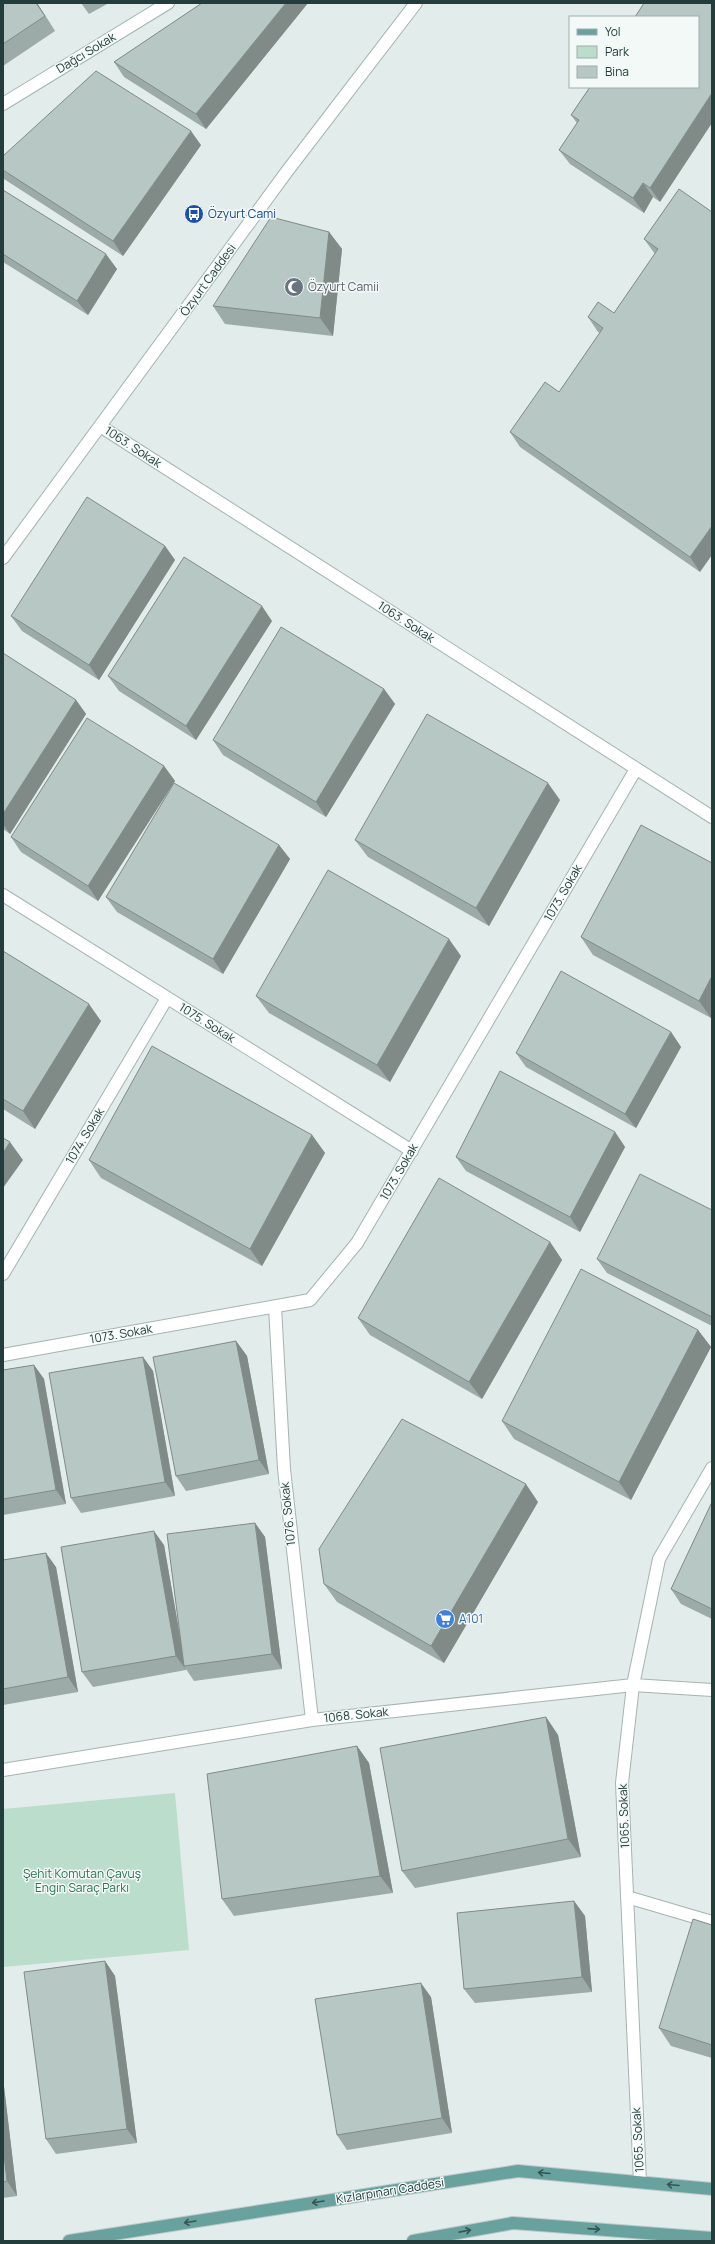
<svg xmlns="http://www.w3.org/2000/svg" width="715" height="2244" viewBox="0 0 715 2244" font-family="Manrope,sans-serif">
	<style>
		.green { fill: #bbddcb }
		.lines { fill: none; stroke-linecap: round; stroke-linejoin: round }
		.lane-casing { stroke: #a5b4b2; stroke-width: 14 }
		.street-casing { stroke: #a5b4b2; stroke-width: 14 }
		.primary-casing { stroke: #c1c9c8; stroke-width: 14 }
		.lane { stroke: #fff; stroke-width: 12 }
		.street { stroke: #fff; stroke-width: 12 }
		.primary { stroke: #67a29e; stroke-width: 12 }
		.wall { fill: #9daba8 }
		.shaded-wall { fill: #808b88 }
		.building { fill: #b7c7c3; stroke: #808b88 }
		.oneway { stroke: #335654 }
		.labels { text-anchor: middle; stroke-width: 3; stroke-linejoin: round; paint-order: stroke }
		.street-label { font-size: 12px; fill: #223d3c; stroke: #f3f9f7 }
		.transit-label { font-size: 12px; fill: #164399; stroke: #f3f9f7; text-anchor: start }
		.worship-label { font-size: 12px; fill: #5b616d; stroke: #f3f9f7; text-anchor: start }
		.shop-label { font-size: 12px; fill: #366cbe; stroke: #f3f9f7; text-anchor: start }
		.park-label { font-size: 12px; fill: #2c7456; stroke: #f3f9f7 }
	</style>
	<rect width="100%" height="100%" fill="#e2ecea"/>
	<path class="green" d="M175,1793L189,1950L3,1967V1809Z"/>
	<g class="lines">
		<defs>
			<path id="lane" d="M627,1897L712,1922"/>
			<path id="street" d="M3,104L168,3
				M100,426L712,817
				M3,558L288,170L416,3
				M3,895L412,1151
				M3,1274L167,998
				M275,1307L284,1469L312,1720
				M3,1355L310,1300L357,1243L636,769
				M3,1770L312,1720L633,1685L712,1690
				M640,2182L622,1783L633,1685L659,1559L712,1468"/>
			<path id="primary" d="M69,2241L518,2171L712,2189
				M413,2241L513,2223L712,2238"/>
		</defs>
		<use href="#lane" class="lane-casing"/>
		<use href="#street" class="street-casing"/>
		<use href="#primary" class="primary-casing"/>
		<use href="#lane" class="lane"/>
		<use href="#street" class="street"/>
		<use href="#primary" class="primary"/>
	</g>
	<path class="wall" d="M3,3H37L55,31L3,66Z
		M81,3H109L89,14Z
		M202,3H308L206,129L124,77L114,62Z
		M590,87L660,202L653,197L644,213L570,164L559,150L577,123L571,115Z
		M201,145L123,256L4,179L3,177V156Z
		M679,189L700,572L520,447L510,432L559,392L600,333L598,332L588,317L614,313L655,254L644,239Z
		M3,190L117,269L88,315L3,262Z
		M329,232L342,249L333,336L225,324L213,306Z
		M165,546L175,560L99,680L22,631L11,616Z
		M272,621L196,740L119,691L108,676Z
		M3,653L76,700L86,714L10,834L3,829Z
		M384,689L395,704L326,817L223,755L213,740Z
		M164,766L175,781L98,901L21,852L11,837Z
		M560,800L489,926L368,857L355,840Z
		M279,845L290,859L223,974L117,912L106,897Z
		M712,863V1017L711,1018L593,955L581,937Z
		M3,951L101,1021L35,1129L3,1109Z
		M461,956L390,1082L269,1013L256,996Z
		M671,1032L681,1047L636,1128L526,1067L516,1053Z
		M615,1132L625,1147L580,1232L466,1171L456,1157Z
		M312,1135L325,1153L262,1266L101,1178L89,1160Z
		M712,1210V1326L607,1273L597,1259Z
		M550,1242L562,1260L482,1399L370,1335L358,1318Z
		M698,1330L711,1347L631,1500L514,1439L502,1421Z
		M236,1341L247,1356L269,1474L186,1491L176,1476Z
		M143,1357L153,1371L175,1496L81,1513L71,1498Z
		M34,1365L44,1379L66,1504L3,1515V1370Z
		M538,1502L444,1663L337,1602L324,1584Z
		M712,1502V1619L681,1604L671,1589Z
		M255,1523L265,1537L282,1669L194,1681L186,1669V1670L93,1687L82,1672L164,1545L180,1635Z
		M3,1560L56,1567L78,1692L3,1705Z
		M546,1717L558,1735L581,1857L415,1888L402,1871Z
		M357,1746L369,1763L393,1893L234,1916L222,1899Z
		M574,1901L585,1916L592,1992L475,2003L464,1989Z
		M712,1925V2058L671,2046L659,2028Z
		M105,1961L115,1976L137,2143L56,2154L46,2139Z
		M431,1997L452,2133L347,2150L337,2135Z
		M3,2078L17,2196L3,2198Z"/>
	<path class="shaded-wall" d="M36,3H37L55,31L45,16Z
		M286,3H308L206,129L196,114Z
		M712,93V123L660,202L650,188Z
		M191,131L201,145L123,256L113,241Z
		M643,183L653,197L644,213L633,198Z
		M329,232L342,249L333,336L320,318Z
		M106,254L117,269L88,315L77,301Z
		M712,526V555L700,572L690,557Z
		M165,546L175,560L99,680L89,665Z
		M262,606L272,621L196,740L186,726Z
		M384,689L395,704L326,817L316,802Z
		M76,700L86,714L10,834L3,824V814Z
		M164,766L175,781L98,901L88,886Z
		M548,783L560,800L489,926L476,908Z
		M279,845L290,859L223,974L213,959Z
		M449,939L461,956L390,1082L377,1065Z
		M712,976V1017L711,1018L699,1001Z
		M89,1004L101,1021L35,1129L23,1111Z
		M671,1032L681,1047L636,1128L625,1114Z
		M615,1132L625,1147L580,1232L570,1217Z
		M312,1135L325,1153L262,1266L250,1249Z
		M10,1142L23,1160L3,1188V1153Z
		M550,1242L562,1260L482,1399L469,1382Z
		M698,1330L711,1347L631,1500L619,1482Z
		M236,1341L247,1356L269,1474L259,1460Z
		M143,1357L153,1371L175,1496L165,1482Z
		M34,1365L44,1379L66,1504L56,1490Z
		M526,1484L538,1502L444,1663L431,1646Z
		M255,1523L265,1537L282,1669L272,1654Z
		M154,1531L164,1545L185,1666H184L186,1670L176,1656Z
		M46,1553L56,1567L78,1692L68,1677Z
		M546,1717L558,1735L581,1857L568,1839Z
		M357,1746L369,1763L393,1893L380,1876Z
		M574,1901L585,1916L592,1992L582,1977Z
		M105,1961L115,1976L137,2143L127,2129Z
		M421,1983L431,1997L452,2133L442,2118Z
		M3,2078L17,2196L7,2181L3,2147Z"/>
	<path class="building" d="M3,3H36L45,16L3,44Z
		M202,3H286L196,114L114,62Z
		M644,3H712V93L650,188L643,183L633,198L559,150L579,120L571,115L590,87H698V17H635Z
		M96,71L191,131L113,241L3,170V156Z
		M679,189L712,212V526L690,557L510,432L545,382L559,392L603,328L588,317L598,302L614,313L658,249L644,239Z
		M3,190L106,254L77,301L3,254Z
		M271,217L329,232L320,318L213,306Z
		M87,497L165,546L89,665L11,616Z
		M184,557L262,606L186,726L108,676Z
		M281,627L384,689L316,802L213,740Z
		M3,653L76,700L3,814Z
		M427,714L548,783L476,908L355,840Z
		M87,718L164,766L88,886L11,837Z
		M174,783L279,845L213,959L106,897Z
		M641,825L712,863V976L699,1001L581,937Z
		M328,870L449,939L377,1065L256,996Z
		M3,951L89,1004L23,1111L3,1099Z
		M561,971L671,1032L625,1114L516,1053Z
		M152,1046L312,1135L250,1249L89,1160Z
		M500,1071L615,1132L570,1217L456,1157Z
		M3,1138L10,1142L3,1153Z
		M640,1174L712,1210V1317L597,1259Z
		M439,1178L550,1242L469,1382L358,1318Z
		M581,1269L698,1330L619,1482L502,1421Z
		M236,1341L259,1460L176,1476L153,1357Z
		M143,1357L165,1482L71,1498L49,1373Z
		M34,1365L56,1490L3,1499V1370Z
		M402,1419L526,1484L431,1646L324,1584L319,1549Z
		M712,1502V1609L671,1589Z
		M255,1523L272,1654L184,1666L167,1534Z
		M154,1531L176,1656L82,1672L61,1547Z
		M46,1553L68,1677L3,1689V1560Z
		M546,1717L568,1839L402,1871L380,1748Z
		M357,1746L380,1876L222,1899L207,1774Z
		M574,1901L582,1977L464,1989L457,1913Z
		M693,1919L712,1925V2045L659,2028Z
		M105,1961L127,2129L46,2139L24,1972Z
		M421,1983L442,2118L337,2135L315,1999Z
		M3,2147L7,2181L3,2182Z"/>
	<defs><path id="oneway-shaft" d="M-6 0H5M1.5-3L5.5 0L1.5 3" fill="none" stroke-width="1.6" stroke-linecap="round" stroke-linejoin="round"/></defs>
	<g class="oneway">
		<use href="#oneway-shaft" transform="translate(544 2173) rotate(-175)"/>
		<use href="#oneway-shaft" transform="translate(673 2185) rotate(-175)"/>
		<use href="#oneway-shaft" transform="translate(318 2202) rotate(171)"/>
		<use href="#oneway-shaft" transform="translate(190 2222) rotate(171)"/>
		<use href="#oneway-shaft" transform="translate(594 2229) rotate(4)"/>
		<use href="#oneway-shaft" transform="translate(465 2231) rotate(-11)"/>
	</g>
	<defs>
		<symbol id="bus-disc" viewBox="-11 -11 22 22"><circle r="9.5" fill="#1a4fb4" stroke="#f3f9f7"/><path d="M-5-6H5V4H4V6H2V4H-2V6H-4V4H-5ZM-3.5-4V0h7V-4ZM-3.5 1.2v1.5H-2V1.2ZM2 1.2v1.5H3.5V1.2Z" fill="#fff"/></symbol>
		<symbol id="mosque-disc" viewBox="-11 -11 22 22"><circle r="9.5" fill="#6b7280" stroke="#f3f9f7"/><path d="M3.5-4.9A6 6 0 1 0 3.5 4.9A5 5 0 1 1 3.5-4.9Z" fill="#fff"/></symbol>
		<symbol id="supermarket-disc" viewBox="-11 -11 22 22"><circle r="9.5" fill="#3f7fe0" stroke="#f3f9f7"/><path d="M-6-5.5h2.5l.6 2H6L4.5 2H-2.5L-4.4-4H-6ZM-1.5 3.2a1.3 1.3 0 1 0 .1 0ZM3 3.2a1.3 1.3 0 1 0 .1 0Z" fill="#fff"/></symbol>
	</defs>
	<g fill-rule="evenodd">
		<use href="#bus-disc" x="183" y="203" width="22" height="22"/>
		<use href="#mosque-disc" x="283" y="276" width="22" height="22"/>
		<use href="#supermarket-disc" x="434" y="1608" width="22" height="22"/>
	</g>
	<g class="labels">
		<g class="street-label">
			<text transform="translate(86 53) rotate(-31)" y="4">Dağcı Sokak</text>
			<text transform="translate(208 280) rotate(-54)" y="4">Özyurt Caddesi</text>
			<text transform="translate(133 447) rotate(33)" y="4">1063. Sokak</text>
			<text transform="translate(406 622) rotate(33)" y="4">1063. Sokak</text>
			<text transform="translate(563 893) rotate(-60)" y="4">1073. Sokak</text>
			<text transform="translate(207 1023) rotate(32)" y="4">1075. Sokak</text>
			<text transform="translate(85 1136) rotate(-59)" y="4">1074. Sokak</text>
			<text transform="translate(399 1172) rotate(-60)" y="4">1073. Sokak</text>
			<text transform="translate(121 1334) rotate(-10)" y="4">1073. Sokak</text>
			<text transform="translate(288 1514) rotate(-96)" y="4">1076. Sokak</text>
			<text transform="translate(356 1715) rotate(-6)" y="4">1068. Sokak</text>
			<text transform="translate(624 1816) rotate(-92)" y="4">1065. Sokak</text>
			<text transform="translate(638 2140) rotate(-93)" y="4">1065. Sokak</text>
			<text transform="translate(390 2191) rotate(-9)" y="4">Kızlarpınarı Caddesi</text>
		</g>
		<g class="transit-label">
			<text x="208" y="218">Özyurt Cami</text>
		</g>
		<g class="worship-label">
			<text x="308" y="291">Özyurt Camii</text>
		</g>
		<g class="shop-label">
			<text x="459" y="1623">A101</text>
		</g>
		<g class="park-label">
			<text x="82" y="1878">Şehit Komutan Çavuş<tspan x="82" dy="14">Engin Saraç Parkı</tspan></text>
		</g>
	</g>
	<rect width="715" height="2244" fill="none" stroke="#223d3c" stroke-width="8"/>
	<rect x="569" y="16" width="130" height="72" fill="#f3f9f7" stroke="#9faeac"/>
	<rect x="577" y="29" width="20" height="6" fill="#67a29e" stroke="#9faeac"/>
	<text x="605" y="36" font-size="12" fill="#223d3c">Yol</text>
	<rect x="577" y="46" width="20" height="12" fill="#bbddcb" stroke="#9faeac"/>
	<text x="605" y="56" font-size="12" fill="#223d3c">Park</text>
	<rect x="577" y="66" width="20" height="12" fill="#b7c7c3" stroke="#9faeac"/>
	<text x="605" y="76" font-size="12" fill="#223d3c">Bina</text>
</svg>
